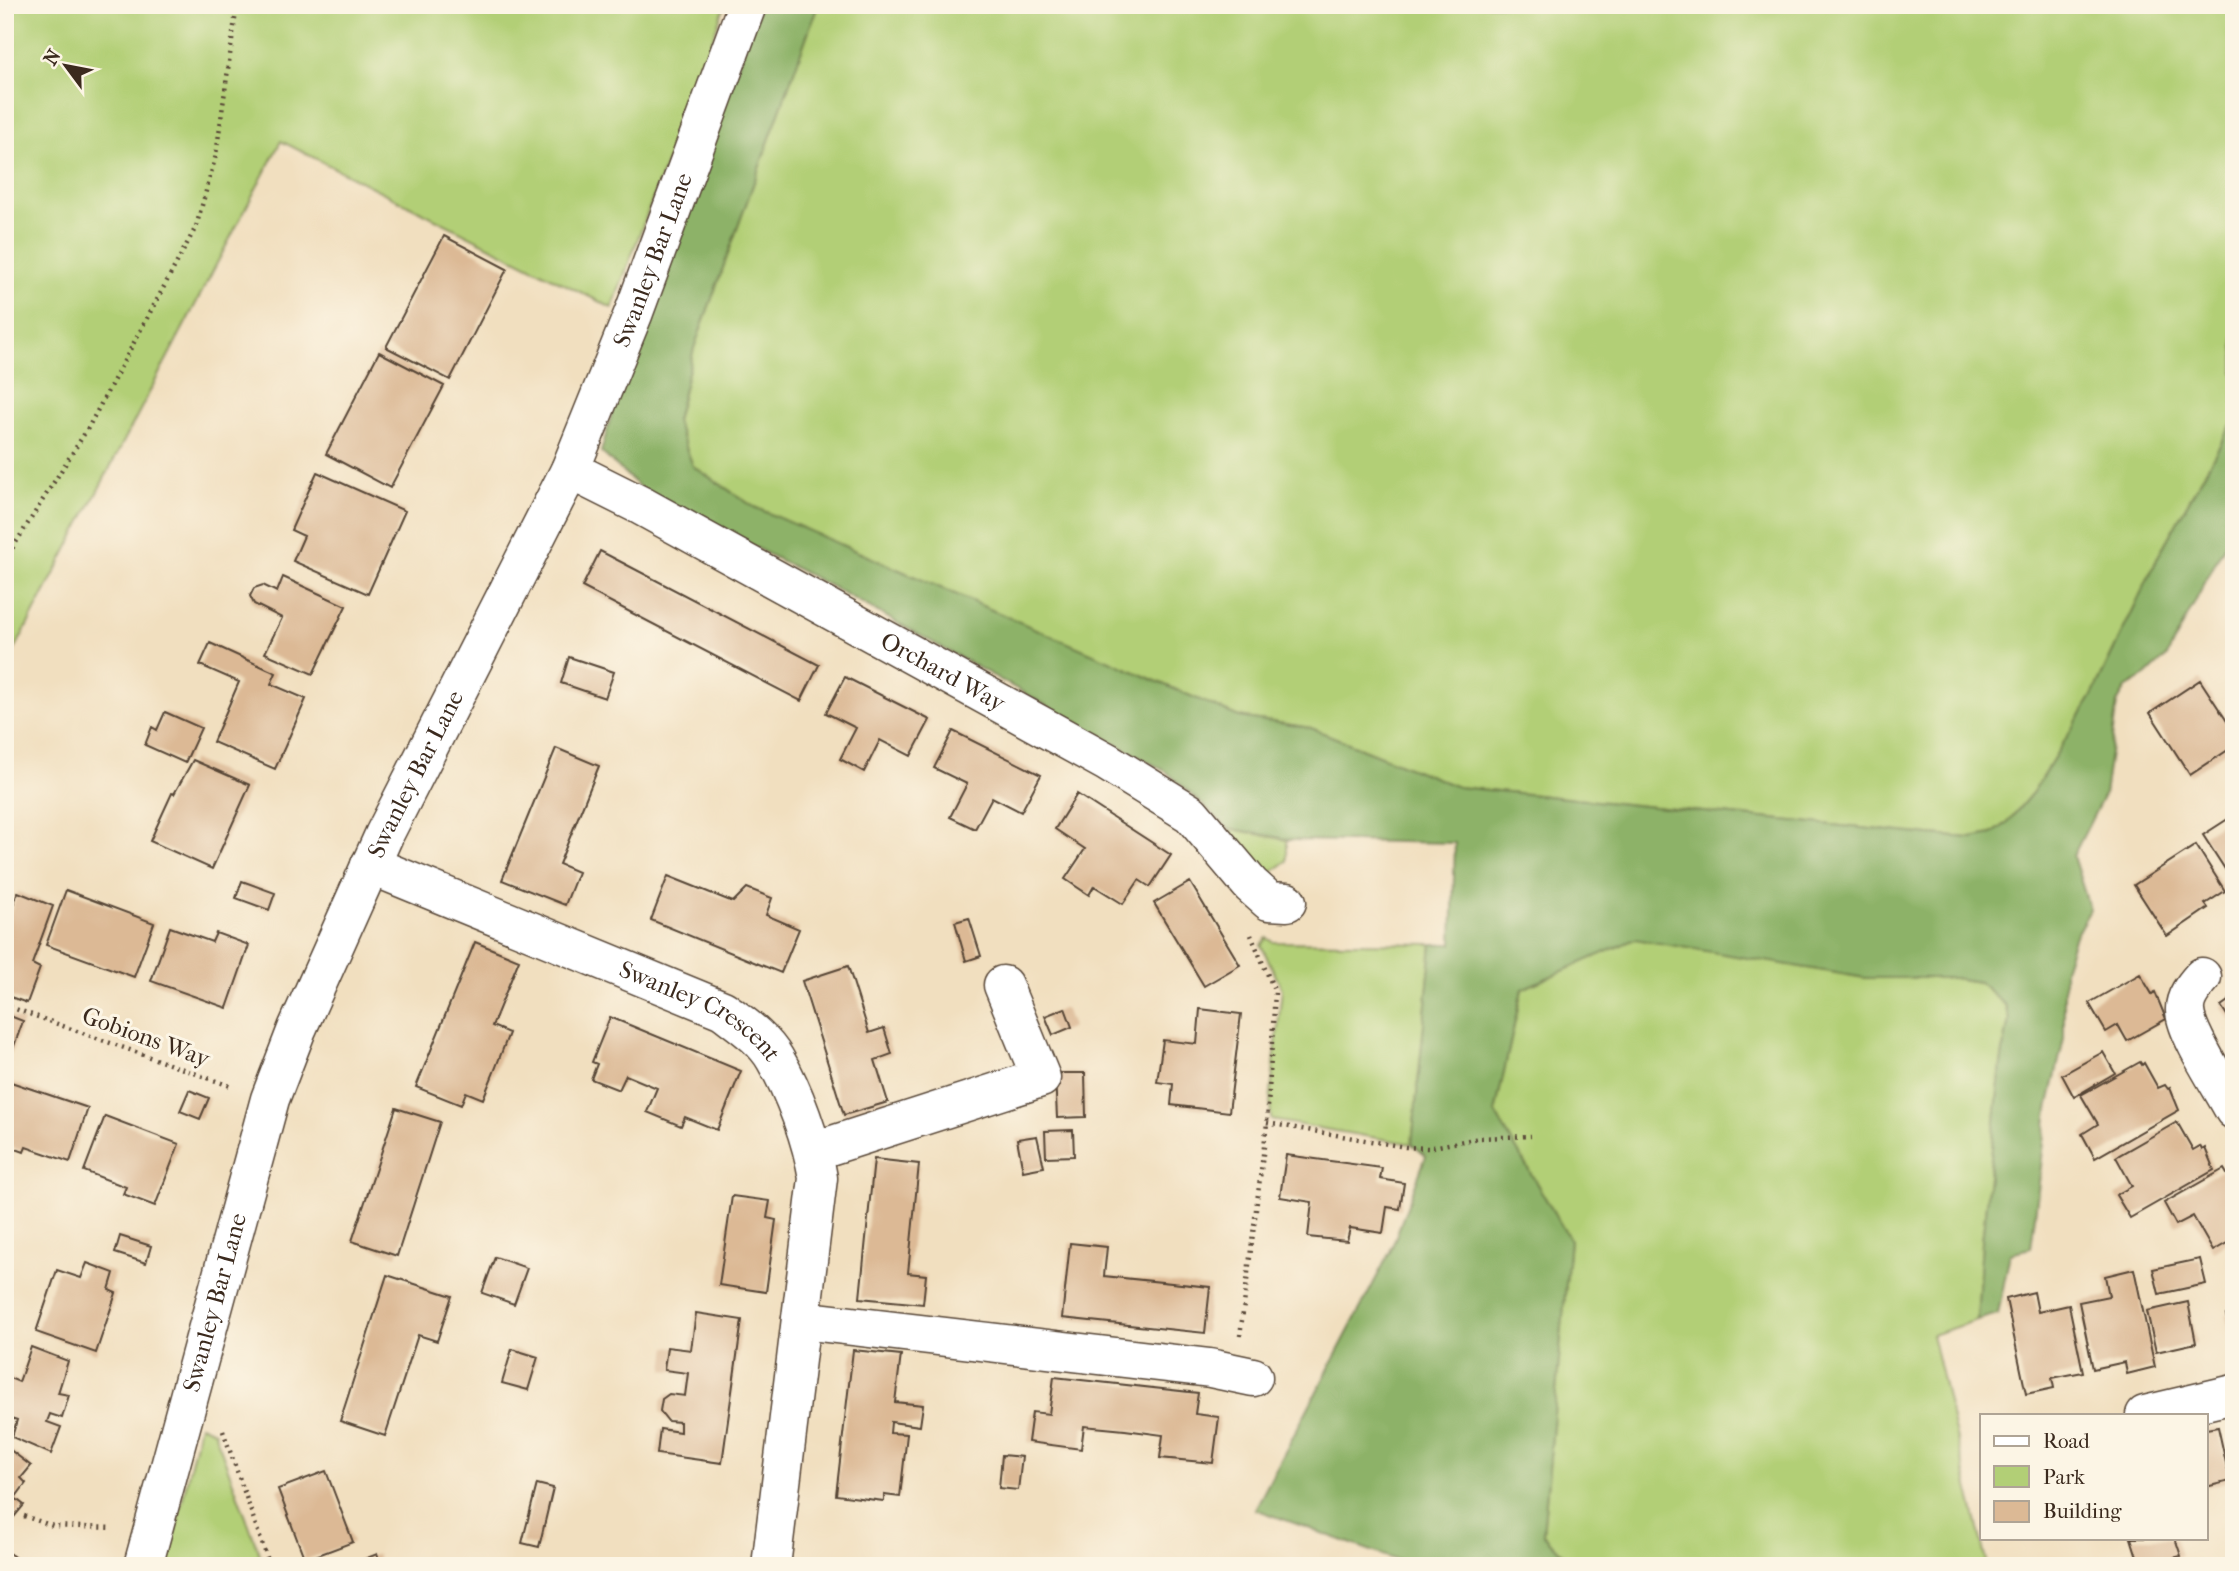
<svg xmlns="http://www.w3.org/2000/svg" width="2239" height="1571" viewBox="0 0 2239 1571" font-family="'IM FELL French Canon',serif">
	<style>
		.green { fill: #b2cf76; stroke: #767c4a; stroke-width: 2 }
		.forest { fill: #8db267; stroke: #646e42; stroke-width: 2 }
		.building { fill: #dcb995 }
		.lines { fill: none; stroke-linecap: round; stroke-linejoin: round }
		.minor-casing { stroke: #564536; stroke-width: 41 }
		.path { stroke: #564536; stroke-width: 4.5; stroke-dasharray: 2 5; stroke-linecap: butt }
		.minor { stroke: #fff; stroke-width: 38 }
		.labels { text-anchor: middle; stroke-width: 6; stroke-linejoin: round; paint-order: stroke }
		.street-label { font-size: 24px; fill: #3b2a1e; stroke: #fcf5e5 }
	</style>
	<rect width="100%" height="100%" fill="#fcf5e5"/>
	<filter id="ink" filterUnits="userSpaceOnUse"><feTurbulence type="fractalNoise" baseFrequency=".0143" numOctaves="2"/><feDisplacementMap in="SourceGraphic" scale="14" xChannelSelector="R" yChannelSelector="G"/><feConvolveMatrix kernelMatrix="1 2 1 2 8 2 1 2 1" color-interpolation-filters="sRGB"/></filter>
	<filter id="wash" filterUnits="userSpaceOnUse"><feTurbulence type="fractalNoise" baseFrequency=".00686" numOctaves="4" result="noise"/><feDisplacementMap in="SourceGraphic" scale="28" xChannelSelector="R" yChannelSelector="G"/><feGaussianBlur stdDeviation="1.57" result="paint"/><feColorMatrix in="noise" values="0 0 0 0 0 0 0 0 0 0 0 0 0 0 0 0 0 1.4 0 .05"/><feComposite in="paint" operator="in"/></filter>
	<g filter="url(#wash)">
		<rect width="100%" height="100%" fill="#f1dfbf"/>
		<path class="green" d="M5,5H725L612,308L281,141L5,668Z
			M818,5H2234V420L2162,549L2092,696L2033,792L2007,823L1992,834L1971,838L1930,835L1458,787L1311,728L1239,717L754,507L693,466L676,421L694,348Z
			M1228,828L1287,840V861L1272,872L1261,870Z
			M1267,938L1274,942L1432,944L1412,1144L1271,1120L1270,1101L1282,989L1261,945Z
			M1635,938L1865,978H1953L1979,982L1993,992L2005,1005L2009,1019L2001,1064L1982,1242L1977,1320L1932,1335L1987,1566H1629L1565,1557L1543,1534L1570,1240L1495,1113L1522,989Z
			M200,1425L214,1431L264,1566H167Z"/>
		<path class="forest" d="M760,5H818L694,348L676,421L693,466L754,507L1239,717L1311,728L1458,787L1930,835L1971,838L1992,834L2007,823L2033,792L2092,696L2162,549L2234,420V536L2224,546L2167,656L2146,676L2127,687L2117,703L2104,795L2073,856L2090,910L2074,938L2064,969V1038L2048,1109L2031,1248L2010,1253L1998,1314L1977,1320L1982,1242L2001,1064L2009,1019L2005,1005L1979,982L1953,978H1865L1635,939L1522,989L1495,1113L1570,1240L1543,1534L1565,1557L1629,1566H1413L1255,1509L1390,1252L1426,1156L1412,1144L1432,944H1452L1455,843L1291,840L1228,828L1167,772L838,590L643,490L601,452L616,399Z"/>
		<g id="blocks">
			<path class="building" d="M444,236L507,269L450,380L386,347Z
				M379,352L444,386L390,488L326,454Z
				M317,472L405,511L368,594L293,561L304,536L291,530Z
				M600,551L819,665L801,701L582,587Z
				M283,577L346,606L313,674L265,653L282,618L254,604L250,596L254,588L263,585L277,592Z
				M210,643L276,673L271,684L306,699L275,769L213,742L239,682L200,665Z
				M569,657L614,672L605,698L561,683Z
				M845,677L930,720L911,756L880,740L864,772L840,759L856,728L826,713Z
				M2200,680L2234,732V746L2190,775L2150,713Z
				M165,712L201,728L185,763L145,745L152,727L157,730Z
				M953,731L1041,775L1021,812L992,797L975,829L950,817L967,784L934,768Z
				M556,748L599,766L559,864L578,872L565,905L502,880Z
				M193,760L250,785L212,869L150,841L172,793L174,794Z
				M1077,794L1171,855L1150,887L1139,880L1123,904L1094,886L1089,895L1065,879L1085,849L1055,829Z
				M2234,815V883L2203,835Z
				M2196,845L2225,891L2205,904L2208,908L2167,936L2134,885Z
				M668,876L733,902L747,888L772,898L766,915L799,929L781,973L651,920Z
				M242,881L275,893L269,910L236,898Z
				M1190,882L1240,965L1204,986L1154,903Z
				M66,890L154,923L134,977L46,945Z
				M18,892L53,906L32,964L40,968L27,1003L5,995V927Z
				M969,918L981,956L966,961L955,922Z
				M170,927L212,942L216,933L249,945L227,1008L151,981Z
				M475,942L519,960L492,1026L509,1033L496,1067L483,1099L466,1092L461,1105L416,1087Z
				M848,966L869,1033L884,1028L892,1054L875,1060L888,1102L844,1115L802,981Z
				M2140,974L2152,994L2155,992L2166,1019L2127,1041L2118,1025L2106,1032L2089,1003Z
				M2234,997V1026L2221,1006Z
				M1065,1008L1072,1027L1053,1035L1045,1016Z
				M1200,1009L1241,1014L1229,1112L1171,1105L1173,1084L1157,1082L1163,1040L1197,1044Z
				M5,1014L23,1021L11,1054L5,1051Z
				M610,1017L741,1071L717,1130L685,1117L681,1126L647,1112L657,1088L626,1075L619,1090L591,1079L597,1064L592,1062Z
				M2103,1052L2115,1073L2074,1097L2062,1075Z
				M2140,1062L2142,1065L2144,1063L2158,1088L2165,1085L2168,1089L2170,1088L2179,1110L2095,1158L2082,1134L2098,1124L2081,1095Z
				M1055,1073H1085L1086,1117L1057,1118Z
				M5,1080L88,1108L70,1162L26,1147L24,1152L5,1145Z
				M189,1090L209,1098L200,1119L180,1111Z
				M396,1108L440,1122L397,1256L352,1241Z
				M105,1116L179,1144L155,1206L123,1194L126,1187L84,1171Z
				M2177,1122L2193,1150L2200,1146L2202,1150L2205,1148L2214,1170L2130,1218L2116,1195L2132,1186L2116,1157Z
				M1073,1130L1074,1156L1046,1157L1045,1131Z
				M1037,1136L1044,1167L1023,1171L1017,1139Z
				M1286,1155L1382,1168L1380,1179L1404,1183L1400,1209L1387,1207L1383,1233L1350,1228L1347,1241L1308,1237L1312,1202L1280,1197Z
				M874,1159L919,1164L908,1273L926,1275L923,1304L860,1298Z
				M2224,1169L2234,1186V1239L2213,1251L2193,1216L2176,1225L2164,1203Z
				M732,1196L770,1201L767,1218L776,1220L766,1292L719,1285Z
				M120,1236L151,1246L146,1263L115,1253Z
				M1070,1243L1107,1247L1104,1276L1210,1287L1205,1333L1062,1318Z
				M495,1257L527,1268L514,1304L482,1293Z
				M2200,1259L2206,1284L2159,1294L2153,1269Z
				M87,1263L114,1273L109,1290L116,1293L96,1353L36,1332L57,1270L81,1278Z
				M2134,1269L2155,1367L2127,1374L2125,1362L2093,1369L2079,1302L2109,1296L2105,1276Z
				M387,1275L452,1296L437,1341L418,1335L385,1436L340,1421Z
				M2034,1292L2038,1312L2069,1305L2083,1372L2052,1378L2054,1388L2026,1394L2006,1299Z
				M2188,1302L2196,1343L2156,1352L2147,1311Z
				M696,1313L742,1320L722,1463L657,1454L660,1429L680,1432V1422L668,1421L660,1411L662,1399L669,1394L685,1396L688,1373L664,1370L667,1347L691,1350Z
				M2234,1313V1346H2233L2226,1315Z
				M31,1347L68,1361L58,1393L69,1395L62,1418L50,1414L47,1422L61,1427L51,1454L12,1437L17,1420L5,1416V1376L19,1382Z
				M512,1349L538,1357L528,1390L502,1383Z
				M853,1350L901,1355L895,1402L923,1405L920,1426L891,1422L890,1433L907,1434L900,1497L884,1495V1501L836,1495Z
				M1054,1377L1198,1393L1195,1414L1219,1417L1213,1463L1160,1458L1163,1435L1125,1430L1084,1426L1081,1449L1028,1442L1032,1412L1049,1414Z
				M2218,1427L2230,1481L2206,1487V1429Z
				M9,1449L31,1466L21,1478L26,1483L15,1498L24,1505L9,1523L5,1519V1454Z
				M1002,1455L1022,1457L1018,1490L999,1488Z
				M326,1471L353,1542L305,1560L278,1489Z
				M537,1484L553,1488L539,1547L522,1543Z
				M2131,1538H2175L2181,1556L2140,1566Z
				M5,1550L26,1566H5Z
				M377,1554L381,1566H347Z"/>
		</g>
	</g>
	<g filter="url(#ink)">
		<use href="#blocks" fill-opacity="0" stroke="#564536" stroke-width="2"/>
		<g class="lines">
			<defs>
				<g id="minor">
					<path id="s1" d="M570,470L640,505L1107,762L1191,814L1251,885L1269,901L1287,902"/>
					<path id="s2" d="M370,865L723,1010C741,1024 763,1038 775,1059C794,1091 812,1141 818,1178L771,1566"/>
					<path d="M2202,977C2194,986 2184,998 2185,1011C2186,1034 2222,1087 2234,1110"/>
					<path d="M814,1151L1041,1078L1003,985"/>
					<path d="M801,1320L1210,1368L1253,1377"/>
					<path d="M2145,1415L2234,1394"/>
					<path id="s3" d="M143,1566L270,1099L297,1029L384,835L570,470L634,312L747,5"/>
				</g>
			</defs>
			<use href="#minor" class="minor-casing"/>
			<path class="path" d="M5,560L88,428L196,227L216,155L237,5
				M10,1007L233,1087
				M1267,1123L1405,1147L1428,1148L1479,1138L1531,1136
				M1240,1336L1267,1123L1275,992L1251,935
				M223,1431L270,1566
				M24,1516L53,1526L113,1528"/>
			<use href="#minor" class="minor"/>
		</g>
	</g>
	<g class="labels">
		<g class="street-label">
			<text dy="8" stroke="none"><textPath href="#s3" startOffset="1407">Swanley Bar Lane</textPath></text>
			<text dy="8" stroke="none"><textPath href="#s1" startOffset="424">Orchard Way</textPath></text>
			<text dy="8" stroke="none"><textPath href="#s3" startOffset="840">Swanley Bar Lane</textPath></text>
			<text dy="8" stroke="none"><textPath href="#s2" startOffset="362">Swanley Crescent</textPath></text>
			<text transform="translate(146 1037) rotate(20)" y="8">Gobions Way</text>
			<text dy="8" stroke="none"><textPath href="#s3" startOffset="273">Swanley Bar Lane</textPath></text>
		</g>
	</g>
	<rect width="2239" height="1571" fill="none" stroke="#fcf5e5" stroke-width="28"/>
	<rect x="1980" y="1414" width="228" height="126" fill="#fcf5e5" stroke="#afa495" stroke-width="2"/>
	<rect x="1994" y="1436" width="35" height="10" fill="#ffffff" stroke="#afa495" stroke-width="2"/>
	<text x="2043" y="1448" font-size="21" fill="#3b2a1e">Road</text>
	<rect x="1994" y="1466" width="35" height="21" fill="#b2cf76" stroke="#afa495" stroke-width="2"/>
	<text x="2043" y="1484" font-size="21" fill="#3b2a1e">Park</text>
	<rect x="1994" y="1501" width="35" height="21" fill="#dcb995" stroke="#afa495" stroke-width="2"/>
	<text x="2043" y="1518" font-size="21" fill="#3b2a1e">Building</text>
	<g transform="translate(66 66) rotate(302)" stroke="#fcf5e5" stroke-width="5" paint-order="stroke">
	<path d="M0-5L12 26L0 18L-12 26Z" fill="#3b2a1e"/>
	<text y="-10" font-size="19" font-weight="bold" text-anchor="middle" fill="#3b2a1e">N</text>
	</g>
</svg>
